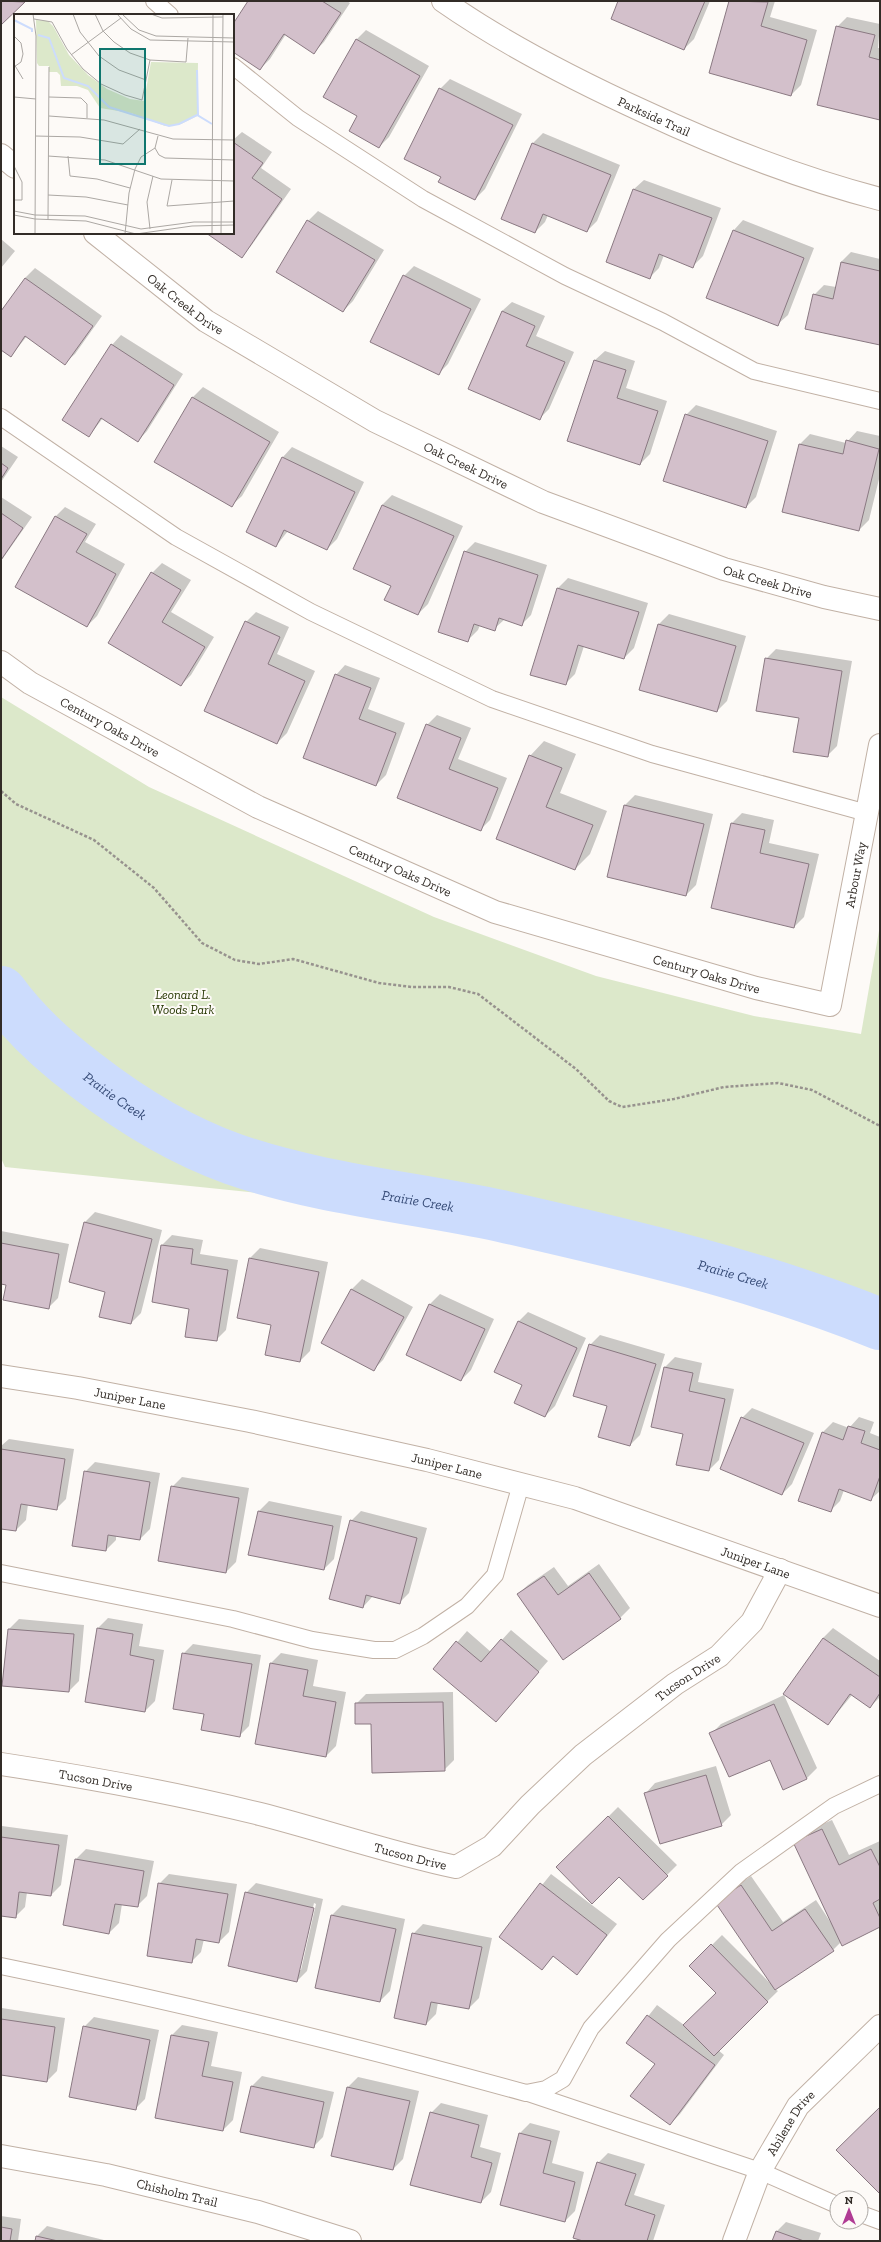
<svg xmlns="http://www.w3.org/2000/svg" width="881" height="2242" viewBox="0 0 881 2242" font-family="'Zilla Slab',serif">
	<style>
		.green { fill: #dce8ca }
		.shadow { fill: #0003; fill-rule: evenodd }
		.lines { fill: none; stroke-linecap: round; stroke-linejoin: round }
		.river { stroke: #ccdcfd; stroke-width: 52 }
		.building { fill: #d3c0cb; stroke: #8a7982 }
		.lane-casing { stroke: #c1b1a5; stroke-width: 18 }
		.street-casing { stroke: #c1b1a5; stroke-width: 24 }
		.path { stroke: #97928e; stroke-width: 2.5; stroke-dasharray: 3 2; stroke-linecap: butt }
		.lane { stroke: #fff; stroke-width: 16 }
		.street { stroke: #fff; stroke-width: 22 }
		.labels { text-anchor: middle; stroke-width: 4; stroke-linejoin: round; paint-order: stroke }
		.street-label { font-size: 13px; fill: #322c27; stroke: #fdfaf7 }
		.park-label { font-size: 13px; font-style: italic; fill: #253600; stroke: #fdfaf7 }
		.water-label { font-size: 14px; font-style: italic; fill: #354a76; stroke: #fdfaf7 }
		.inset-river { fill: none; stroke: #ccdcfd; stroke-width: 2 }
		.inset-road { fill: none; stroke: #aca8a4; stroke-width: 1 }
		.view { fill: #0f766e; fill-opacity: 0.15; stroke: #0f766e; stroke-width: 2 }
		.inset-edge { fill: none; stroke: #322c27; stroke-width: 2 }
	</style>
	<rect width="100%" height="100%" fill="#fdfaf7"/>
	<path class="green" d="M1,697L149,787L434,917L596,976L754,1016L861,1034L880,925V1340L603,1255L289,1196L5,1167L1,1158Z"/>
	<path class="shadow" d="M1,1H24L1,24Z
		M249,1H347L350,3L324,42L314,52L286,34L270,59L260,69L233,51V26Z
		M619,1H710L694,39L684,49Z
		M730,1H775L770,17L817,30L801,85L791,95L710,72Z
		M847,17L880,24L878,48H880V119L837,27Z
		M366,30L429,66L389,137L379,147L358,116L356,40Z
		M450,79L522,114L485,189L475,199L442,177L440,89Z
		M242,132L272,152L261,168L291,189L251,246L241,256L208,233H233V140Z
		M543,133L620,165L597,221L587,231L548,215L545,222L535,232L502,218L533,143Z
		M644,180L721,208L703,256L693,266L664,255L659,268L649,278L634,189Z
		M318,211L384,250L353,301L343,311L277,272L308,221Z
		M743,220L814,248L788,315L778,324L734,230Z
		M1,239L15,251L1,268Z
		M851,252L880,259V344L814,295L824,285L836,287L841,262Z
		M414,266L481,299L448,364L438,374L404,276Z
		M35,268L102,316L75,354L65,363L27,336L11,356L1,349V313L25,278Z
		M512,302L545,316L536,336L574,352L549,409L539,419L502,311Z
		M121,335L183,374L147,431L138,441L103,418L89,436L112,345Z
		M605,351L635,361L626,388L667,401L650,454L640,464L595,360Z
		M203,387L279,432L242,496L232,505L155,462L193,397Z
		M696,405L777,431L756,497L746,507L686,415Z
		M857,431L880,436V475L869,520L859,530L800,444L810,434L846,443Z
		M1,446L18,457L1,482Z
		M292,447L364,482L337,539L327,549L288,531L276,546L283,457Z
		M392,495L463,526L428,604L418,614L392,585L382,505Z
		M1,497L32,517L1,561Z
		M65,507L96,524L85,542L125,564L97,616L87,626L55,517Z
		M475,542L547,565L531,615L521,625L505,619L494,629L480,625L478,630L468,640L465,552Z
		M162,563L191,580L171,612L214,637L191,675L181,685L110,643L152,573Z
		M568,578L648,603L634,648L624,658L584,646L575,674L565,684L532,674L558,588Z
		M256,612L289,627L277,654L315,671L287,733L277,743L246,622Z
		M669,614L746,636L727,701L717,711L659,624Z
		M776,649L852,661L837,746L827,756L800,717L766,659Z
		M345,665L380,678L368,709L405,723L386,775L376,785L336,675Z
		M437,715L471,728L458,759L507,778L490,820L480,830L398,797L427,725Z
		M544,741L576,754L560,793L607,811L590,854L575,869L497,838L530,756Z
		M635,795L713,814L696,885L686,895L625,805Z
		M742,813L774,820L769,843L819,854L804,917L794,927L712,908L732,823Z
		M95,1212L162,1230L141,1313L131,1323L106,1291L85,1222Z
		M1,1231L69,1244L58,1298L48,1308L7,1284L1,1283Z
		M172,1235L203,1240L200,1254L238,1260L226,1330L216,1340L190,1308L162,1245Z
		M260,1248L328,1262L310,1351L300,1361L272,1324L238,1317L250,1258Z
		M362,1279L413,1307L383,1360L373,1370L323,1343L352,1289Z
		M440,1294L494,1319L471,1370L461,1380L407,1355L430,1304Z
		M528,1312L586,1338L555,1406L545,1416L523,1385L518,1322Z
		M600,1335L665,1354L640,1435L630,1445L608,1406L590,1345Z
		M675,1357L702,1363L698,1382L734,1389L719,1460L709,1470L684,1433L665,1367Z
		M752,1408L814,1433L792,1484L782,1494L742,1418Z
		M859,1417L874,1422L870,1433L880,1437V1491L871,1499L844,1490L840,1501L830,1511L823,1432L833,1422L849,1428Z
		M9,1439L74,1449L66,1499L56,1509L28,1504L26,1520L16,1530L1,1528V1446Z
		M95,1462L160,1473L150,1529L140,1539L116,1535V1540L106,1550L85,1472Z
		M182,1477L249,1488L236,1562L226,1572L172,1487Z
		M269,1501L342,1516L334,1559L324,1569L250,1555L259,1511Z
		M361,1511L427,1528L409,1593L399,1603L373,1596L363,1607L351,1521Z
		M599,1564L630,1608L620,1618L518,1594L528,1585L554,1567L568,1586Z
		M108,1618L143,1624L139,1646L164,1650L155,1701L145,1711L98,1628Z
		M19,1619L84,1625L79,1681L69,1691L9,1629Z
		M833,1628L880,1661V1697L870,1707L852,1695L828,1724L823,1638Z
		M511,1630L548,1661L496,1720L434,1669L467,1631L491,1652Z
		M193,1644L261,1655L249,1726L239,1736L205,1713L183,1654Z
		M281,1653L318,1660L313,1686L346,1692L336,1746L326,1756L271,1663Z
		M453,1692L454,1760L444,1770L372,1723L356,1704L366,1694Z
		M784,1695L817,1768L807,1778L784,1788L770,1758L711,1734L721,1724Z
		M716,1766L731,1815L721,1825L646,1793L655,1783Z
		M618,1807L677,1865L643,1899L619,1876L558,1867Z
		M832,1820L849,1855L880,1841V1926L841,1942L833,1950L775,1989L778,1991L718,2050L724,2055L680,2114L670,2124L656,2063L628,2042L657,2005L684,2025L718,1993L691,1966L722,1935L772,1985L727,1892L751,1876L783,1922L816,1900L831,1923L794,1842L804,1832Z
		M2,1826L68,1835L61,1885L51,1895L27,1892L25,1907L15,1917L1,1915Z
		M86,1849L154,1861L147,1896L137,1906L122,1904L119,1923L109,1933L76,1859Z
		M169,1874L237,1884L229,1932L219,1942L204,1939L201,1952L191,1962L159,1884Z
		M551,1874L617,1924L577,1973L554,1956L542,1969L500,1937Z
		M256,1883L323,1899L307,1971L297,1981L246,1893ZM314,1903L316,1904L301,1970H299Z
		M342,1905L405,1919L390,1991L380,2001L316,1988L332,1915Z
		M423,1924L492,1938L479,1998L469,2008L438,2002L436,2014L426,2024L413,1934Z
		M2,2008L65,2018L57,2071L47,2081L1,2074Z
		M94,2017L159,2030L145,2099L135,2109L84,2027Z
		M182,2025L218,2032L211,2066L242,2072L233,2120L223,2130L156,2118L172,2035Z
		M262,2076L334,2092L323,2137L313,2147L242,2132L252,2086Z
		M358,2077L419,2091L403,2159L393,2169L332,2155L348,2087Z
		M441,2103L488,2115L480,2147L501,2153L491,2192L481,2202L431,2113Z
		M530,2123L560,2131L552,2163L584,2172L575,2211L565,2221L520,2133Z
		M608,2153L645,2164L634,2195L665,2205L653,2241H587L598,2163Z
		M1,2216L21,2219L18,2241H1Z
		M786,2222L821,2233L818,2241H773L776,2232Z
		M47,2226L108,2241H36L37,2236Z"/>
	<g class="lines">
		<path class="river" id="s1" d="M1,992C24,1024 55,1052 87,1076C131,1110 180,1140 233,1159C319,1189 412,1197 501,1216C629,1245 758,1275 880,1324"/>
	</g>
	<path class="building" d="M1,1L25,2L1,25Z
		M248,1H322L341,13L314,54L284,34L260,70L233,52V24Z
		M618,1H705L684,50L611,19Z
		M729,1L768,2L761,26L807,40L791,96L709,73Z
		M836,26L875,35L869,57L880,60V120L817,105Z
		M356,39L420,76L379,148L349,131L357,116L323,97Z
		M439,88L513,125L475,200L438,182L441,177L404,159Z
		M233,142L263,163L252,178L282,199L242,258L206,233H233Z
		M532,143L611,175L587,232L543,214L535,233L501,219Z
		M633,189L712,218L693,268L659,254L650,279L606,262Z
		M307,220L375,260L343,312L276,272Z
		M733,230L804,258L778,326L706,298Z
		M841,262L880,271V345L805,329L813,294L833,299Z
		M403,275L471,309L439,375L370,342Z
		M25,278L93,326L65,365L25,336L11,357L1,350V311Z
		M502,311L535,326L526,346L565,362L540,420L468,389Z
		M111,344L174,385L138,442L101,418L89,437L62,420Z
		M594,360L626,370L617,398L658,411L640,465L567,441Z
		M192,397L270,442L232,507L154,462Z
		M685,414L768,441L746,508L663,481Z
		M846,440L879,449L859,531L782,512L799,444L843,454Z
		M282,457L355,492L327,550L284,530L276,547L246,532Z
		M1,463L8,468L1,479Z
		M382,505L454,536L418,615L384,600L391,586L353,569Z
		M1,513L23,528L1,560Z
		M55,516L87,534L76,552L116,574L87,627L15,587Z
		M464,551L538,575L522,626L499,618L495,631L474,624L468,642L438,632Z
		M151,572L181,590L162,622L205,647L181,686L108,643Z
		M557,588L639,612L624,659L578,645L566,685L530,675Z
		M245,621L280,637L268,664L305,681L277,744L204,711Z
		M658,624L736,646L717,712L639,690Z
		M765,658L842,671L828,757L793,752L799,718L756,711Z
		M335,674L371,688L359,719L396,733L376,786L303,758Z
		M426,724L461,738L449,769L498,788L481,831L397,798Z
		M529,755L562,768L546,807L593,825L575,870L496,839Z
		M624,805L704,824L686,896L607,877Z
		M731,823L765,830L760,853L809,864L794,928L711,908Z
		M84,1222L152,1239L131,1324L99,1317L105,1292L69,1282Z
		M1,1243L59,1254L49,1309L3,1300L6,1285L1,1284Z
		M161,1245L193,1249L191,1264L228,1270L217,1341L185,1337L189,1309L152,1302Z
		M249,1258L319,1272L300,1362L265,1355L271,1325L237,1318Z
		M351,1289L404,1317L374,1371L321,1343Z
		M429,1304L485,1329L461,1381L406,1355Z
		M518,1321L577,1348L545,1417L514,1403L522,1385L494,1372Z
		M589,1344L656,1364L630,1446L598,1437L607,1406L573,1396Z
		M664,1367L693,1373L689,1391L725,1399L709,1471L676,1465L683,1434L651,1427Z
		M741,1417L804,1443L782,1495L720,1469Z
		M848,1426L865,1431L861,1443L880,1450V1476L871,1501L839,1489L831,1512L798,1501L822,1432L843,1440Z
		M1,1449L65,1459L57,1510L21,1504L16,1531L1,1529Z
		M84,1471L150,1482L140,1540L108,1535L106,1551L72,1546Z
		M171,1486L239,1498L226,1573L158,1561Z
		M258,1511L333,1526L324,1570L248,1555Z
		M350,1520L417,1538L400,1604L366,1595L363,1608L329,1599Z
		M589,1573L621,1619L563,1660L517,1594L544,1576L558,1595Z
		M97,1628L133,1634L130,1655L154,1660L145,1712L85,1702Z
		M8,1629L74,1634L69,1692L2,1686Z
		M823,1638L880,1677V1693L870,1708L850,1694L828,1725L783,1694Z
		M501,1639L539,1672L496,1722L433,1669L456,1641L481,1662Z
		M182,1653L252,1664L240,1737L201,1730L204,1714L173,1709Z
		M270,1663L308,1670L303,1696L336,1702L326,1757L255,1744Z
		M443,1702L445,1771L372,1773L371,1724H355V1703Z
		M774,1704L807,1779L783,1790L770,1760L729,1777L709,1733Z
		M706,1775L722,1826L660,1844L644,1793Z
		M608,1816L668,1876L643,1900L619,1877L592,1904L556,1867Z
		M822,1829L839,1865L871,1849L880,1867V1899L873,1903L880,1918V1927L842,1946L793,1842Z
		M1,1837L59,1845L51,1896L19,1892L16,1918L1,1916Z
		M75,1859L144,1871L138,1907L115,1904L109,1934L63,1925Z
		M158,1883L228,1894L219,1943L196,1939L192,1963L147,1956Z
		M540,1883L607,1935L577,1975L553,1956L542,1970L499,1937Z
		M741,1885L772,1931L805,1909L834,1951L775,1990L715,1902Z
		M245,1892L314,1908L297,1982L228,1966Z
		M331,1915L396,1929L380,2002L315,1988Z
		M412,1933L482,1947L469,2009L431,2002L426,2025L394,2018Z
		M711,1944L768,2002L714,2056L683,2025L716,1993L689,1966Z
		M647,2015L715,2065L670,2125L630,2096L655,2064L626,2043Z
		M1,2019L55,2027L47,2082L1,2075Z
		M83,2026L150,2040L136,2110L69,2097Z
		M171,2035L209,2042L202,2076L233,2082L223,2131L155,2118Z
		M251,2086L324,2102L314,2148L240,2132Z
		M347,2087L410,2101L393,2170L331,2156Z
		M880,2107V2194L836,2150Z
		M430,2112L479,2125L471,2157L492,2163L481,2203L410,2185Z
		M519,2133L551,2141L543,2173L575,2182L565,2222L500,2205Z
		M597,2162L636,2174L625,2205L655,2215L647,2241H583L573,2238Z
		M1,2227L12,2229L10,2241H1Z
		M776,2231L804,2241H772Z
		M36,2236L58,2241H35Z"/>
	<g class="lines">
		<defs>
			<path id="lane" d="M154,1L170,15
				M233,66L298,118L423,199L565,276L663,322L754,371L880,401
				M1,417L176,537L311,612L492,699L652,754L867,813
				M1,1573L233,1619L312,1640L374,1650H395L423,1636L467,1606L495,1575L521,1484
				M1,1966C178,2002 352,2045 526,2093L546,2089L563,2079L591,2028L668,1940L741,1872L834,1806L880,1784
				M528,2093L760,2171L837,2205
				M861,2214L880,2221"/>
			<g id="street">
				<path id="s2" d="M443,1C506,45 575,80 645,112C720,147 799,178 880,199"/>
				<path d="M1,155L15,167"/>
				<path id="s3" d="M95,233L206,321L375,421L543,502L724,569L824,597L880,609"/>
				<path id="s4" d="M1,662L30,683L258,807L495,912L756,988L830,1005L880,745"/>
				<path id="s5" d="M1,1376L78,1388L250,1421L427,1460L575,1498L880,1606"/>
				<path id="s6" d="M1,1764C87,1777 175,1793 260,1814C326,1831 390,1853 456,1867L492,1846L530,1805L583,1755L675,1684L719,1656L752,1622L780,1570"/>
				<path id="s7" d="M1,2156L106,2175L258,2212L350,2241"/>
				<path id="s8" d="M734,2241L760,2171L798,2106L880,2026"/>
			</g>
		</defs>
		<use href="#lane" class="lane-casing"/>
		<use href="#street" class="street-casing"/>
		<path class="path" d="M1,791L16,804L94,840L154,888L202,943L235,960L259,964L293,959L379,983L412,987H449L478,994L576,1069L609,1101L622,1107L674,1099L724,1087L778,1083L812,1090L880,1126"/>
		<use href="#lane" class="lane"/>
		<use href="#street" class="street"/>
	</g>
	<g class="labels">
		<g class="street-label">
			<text dy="5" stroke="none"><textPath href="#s2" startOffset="241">Parkside Trail</textPath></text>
			<text dy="5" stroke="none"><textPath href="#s3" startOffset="115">Oak Creek Drive</textPath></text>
			<text dy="5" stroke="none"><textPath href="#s3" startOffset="439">Oak Creek Drive</textPath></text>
			<text dy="5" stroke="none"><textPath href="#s3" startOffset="763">Oak Creek Drive</textPath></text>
			<text dy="5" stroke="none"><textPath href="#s4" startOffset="127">Century Oaks Drive</textPath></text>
			<text dy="5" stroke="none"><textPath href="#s4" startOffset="451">Century Oaks Drive</textPath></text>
			<text dy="5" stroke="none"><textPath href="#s4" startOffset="1035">Arbour Way</textPath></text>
			<text dy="5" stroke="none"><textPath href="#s4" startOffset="775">Century Oaks Drive</textPath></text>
			<text dy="5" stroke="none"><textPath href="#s5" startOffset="131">Juniper Lane</textPath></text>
			<text dy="5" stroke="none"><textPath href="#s5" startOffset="455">Juniper Lane</textPath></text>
			<text dy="5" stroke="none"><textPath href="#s5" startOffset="779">Juniper Lane</textPath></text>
			<text dy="5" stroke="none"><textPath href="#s6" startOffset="768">Tucson Drive</textPath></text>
			<text dy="5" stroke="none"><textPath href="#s6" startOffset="96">Tucson Drive</textPath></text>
			<text dy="5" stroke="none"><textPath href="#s6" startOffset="420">Tucson Drive</textPath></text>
			<text dy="5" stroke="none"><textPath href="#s8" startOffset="132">Abilene Drive</textPath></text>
			<text dy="5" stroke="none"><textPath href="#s7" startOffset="180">Chisholm Trail</textPath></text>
		</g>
		<g class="park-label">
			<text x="183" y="999">Leonard L.<tspan x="183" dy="15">Woods Park</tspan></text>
		</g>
		<g class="water-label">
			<text dy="5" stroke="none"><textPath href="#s1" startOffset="155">Prairie Creek</textPath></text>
			<text dy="5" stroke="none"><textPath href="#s1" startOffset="479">Prairie Creek</textPath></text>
			<text dy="5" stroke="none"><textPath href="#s1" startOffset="803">Prairie Creek</textPath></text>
		</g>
	</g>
	<g transform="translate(14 14)">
		<rect width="220" height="220" fill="#fdfaf7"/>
		<path d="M22,6L34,7L39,12L55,41L74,61L93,75L116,85L130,87L137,48L184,49L183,102L167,110L151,112L117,99L86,94L74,76L63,72H47L46,61L43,58H35V52H25L23,49Z" fill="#dce8ca"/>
		<path class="inset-river" d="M0,6L18,15V18M24,21L35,24L50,64L74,72L95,93L155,112L165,110L183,101L198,110M183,56L184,101"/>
		<path class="inset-road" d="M19,0L22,22L21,220M59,0L66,18L85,42L105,56L132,66M81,0L89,17L100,28L116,39L136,46L172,48L174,24M103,0L117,15L136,26L220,28M108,0L125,16L142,22L220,24M137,0L148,4L209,3M20,5L38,8L53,35L69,55L87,70L111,81L128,86L136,46M0,22L7,29L9,40L7,48L0,53M57,41L107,4M0,50L9,65M0,83L22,85M35,83L67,84L73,90V104M35,102L90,106L159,125L220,126M21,122L66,123L109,130L126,115M144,122L141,134L145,141L151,144L220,146M34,142L91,146L147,165L220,167M54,142L56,162L83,165L116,174M0,152L8,168V186H0M158,166L153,192L220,187M34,181L72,183L114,191M0,197L21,201L71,202L127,215L180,208H220M0,201L21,205L72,207L122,220L178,212L220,211M34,205L35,53M136,215L133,188L139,162M111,220L115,179L121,155L127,143L141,134M198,220L199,0M207,220L209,0"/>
		<path class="view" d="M86,35H131V150H86Z"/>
		<rect width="220" height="220" class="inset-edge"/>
	</g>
	<rect width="881" height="2242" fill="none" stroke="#322c27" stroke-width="4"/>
	<g transform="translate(849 2210)"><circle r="19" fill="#fdfaf7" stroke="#aca8a4"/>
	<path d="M0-3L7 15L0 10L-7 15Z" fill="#b03b94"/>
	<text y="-6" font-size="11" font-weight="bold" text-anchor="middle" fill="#322c27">N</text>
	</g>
</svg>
